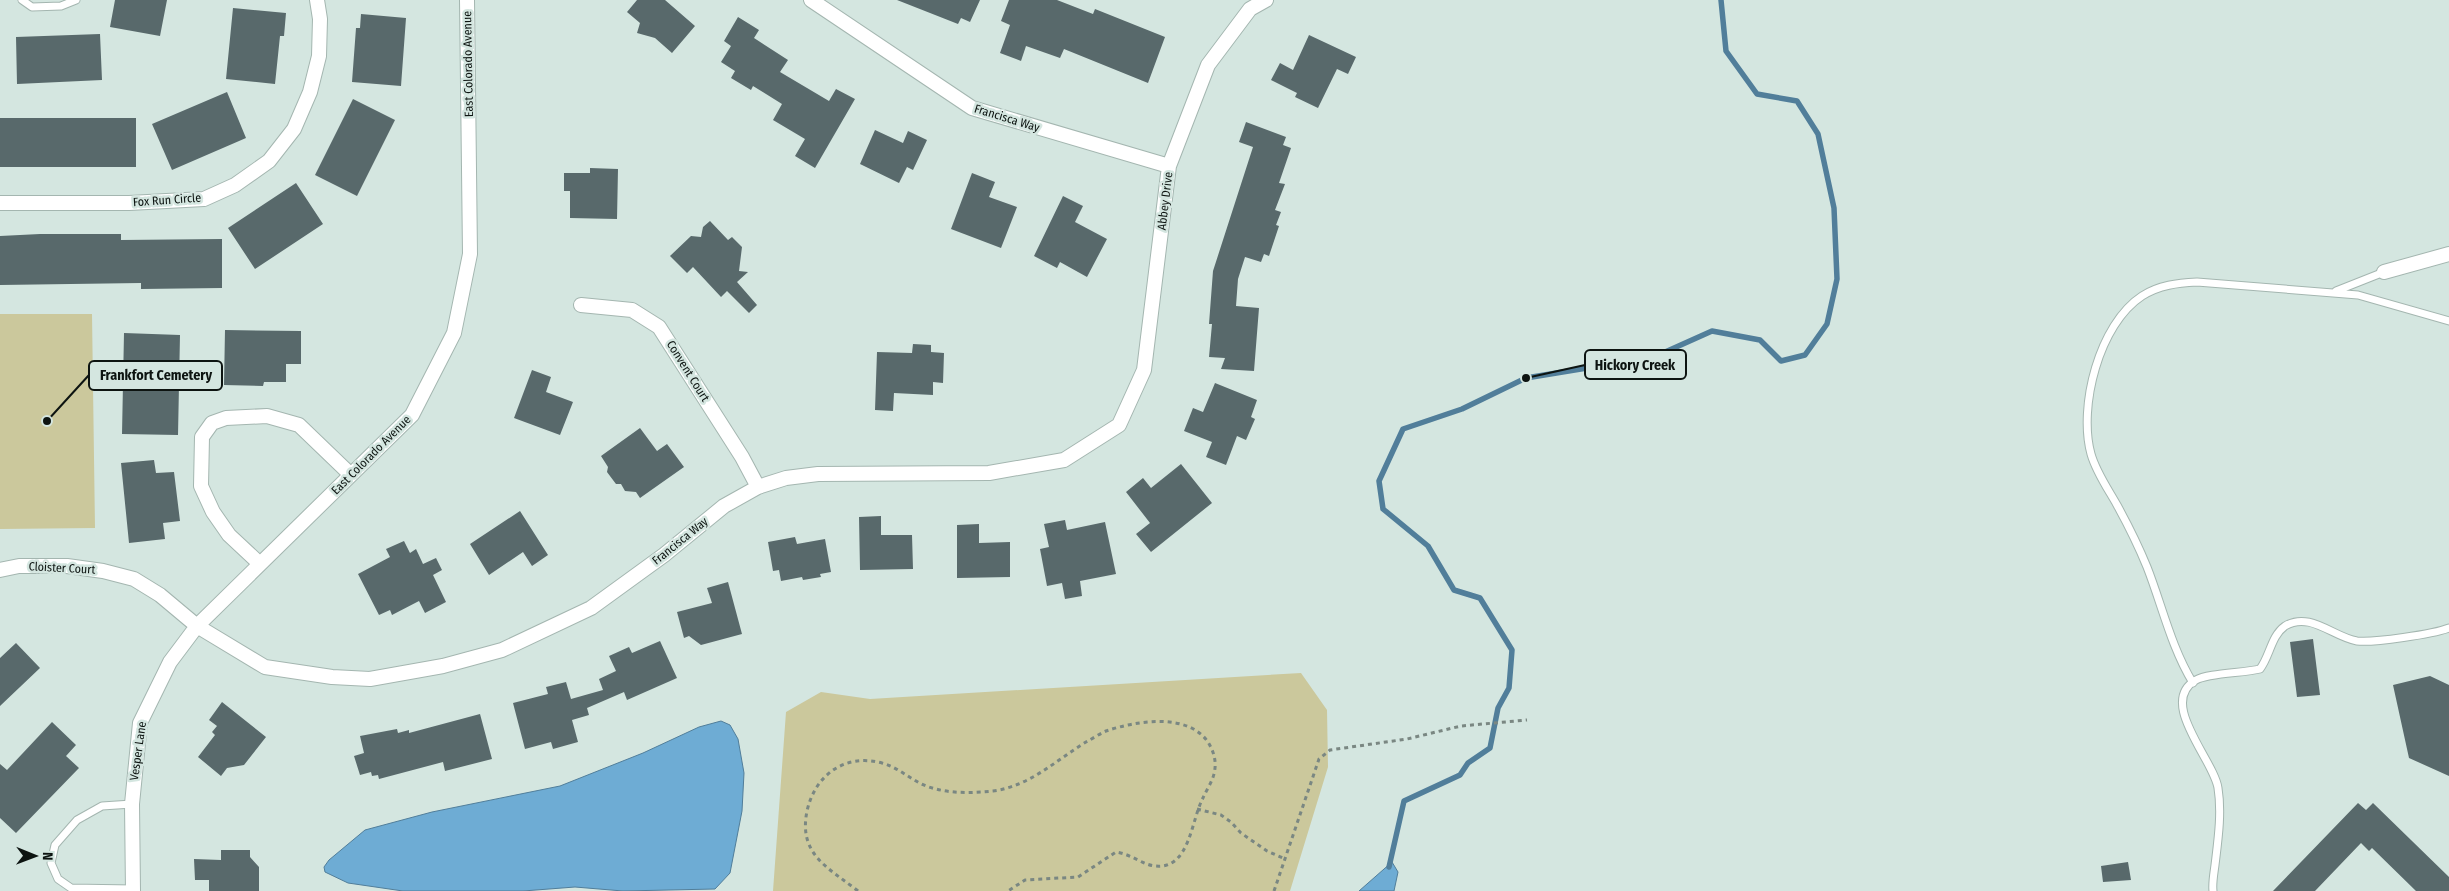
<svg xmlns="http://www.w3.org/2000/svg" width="2449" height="891" viewBox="0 0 2449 891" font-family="'Fira Sans Condensed',sans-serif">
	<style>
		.green { fill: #cbc89c }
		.water { fill: #6eacd4; stroke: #517e9a }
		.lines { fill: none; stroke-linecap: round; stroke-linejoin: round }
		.stream { stroke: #517e9a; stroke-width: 5.5 }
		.building { fill: #58696b }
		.service-casing { stroke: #a4b6b0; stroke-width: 9 }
		.minor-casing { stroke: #a4b6b0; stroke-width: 16 }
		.path { stroke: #7a8782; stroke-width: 3; stroke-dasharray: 4 4; stroke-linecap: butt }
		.service { stroke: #fff; stroke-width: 7 }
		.minor { stroke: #fff; stroke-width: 14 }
		.labels { text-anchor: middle; stroke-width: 5; stroke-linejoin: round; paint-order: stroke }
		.street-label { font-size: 12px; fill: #0d1411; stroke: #d4e6e0 }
		.leader { fill: none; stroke: #0d1411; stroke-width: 2 }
		.callout-dot { fill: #0d1411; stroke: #d4e6e0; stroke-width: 2 }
		.callout { fill: #d4e6e0; stroke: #0d1411; stroke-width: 2 }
		.callout-label { font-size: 14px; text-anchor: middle; font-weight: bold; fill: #0d1411 }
	</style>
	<rect width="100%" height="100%" fill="#d4e6e0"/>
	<path class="green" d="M0,314H92L95,528L0,529Z
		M1301,673L1327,710L1328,767L1290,891H773L786,712L821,692L870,699Z"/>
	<path class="water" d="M721,721L730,725L738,739L744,773L742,811L730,873L715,889L623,891L575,887L523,891H403L348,883L325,872L324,867L329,860L365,830L432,812L560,786L643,753L699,727Z
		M1392,862L1398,872L1394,891H1359Z"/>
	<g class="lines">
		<path class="stream" d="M1389,867L1404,801L1460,775L1468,763L1490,748L1498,708L1509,688L1512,650L1480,598L1454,590L1428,546L1383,509L1379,481L1403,429L1462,409L1526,378L1654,357L1712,331L1760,340L1781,361L1805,355L1827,324L1837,279L1834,208L1818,134L1797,101L1757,94L1726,51L1721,0"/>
	</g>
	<path class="building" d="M115,0H167L160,36L110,27Z
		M637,0H665L695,26L672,53L655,38L637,33L640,23L627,12Z
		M897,0H980L970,22L961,18L958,24Z
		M1009,0H1057L1093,14L1095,9L1165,37L1148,83L1064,49L1060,58L1026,46L1021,61L1000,53L1010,25L1001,21Z
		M233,8L286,13L284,36H280L275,84L226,79Z
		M361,14L406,18L401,86L352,82L356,28H360Z
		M738,17L759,30L754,38L788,60L780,72L829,101L836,89L855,99L815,168L795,156L805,139L773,120L782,104L753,86L751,90L731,78L735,71L721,62L731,46L724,41Z
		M100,34L102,80L17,84L16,37Z
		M1309,35L1356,57L1348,74L1337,69L1318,108L1295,97L1297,93L1271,80L1280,63L1293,70Z
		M227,92L246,138L172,170L152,124Z
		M353,99L395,120L357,196L315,175Z
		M0,118H136V167H0Z
		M1246,122L1286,137L1283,145L1291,148L1279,183L1285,184L1275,210L1281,212L1276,225L1279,226L1269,256L1264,254L1261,262L1245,257L1238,279L1236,306L1259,308L1254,371L1221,369L1225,358L1209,357L1212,324H1209L1213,271L1253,147L1239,142Z
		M875,130L903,143L908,131L927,140L913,170L907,167L899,183L860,164Z
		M590,168L618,169L617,219L570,218V191H564V173H590Z
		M972,173L995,182L989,197L1017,207L1001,248L951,229Z
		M296,183L323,224L255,269L228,228Z
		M1063,196L1083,206L1075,222L1107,239L1087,277L1060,262L1057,268L1034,256Z
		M710,221L728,240L732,237L742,247L739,271L748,272L737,282L757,305L749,313L727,291L721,297L693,267L687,273L670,256L691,236L701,237L703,227Z
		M40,234H121V240L222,239V288L141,289V283L0,285V236Z
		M225,330L301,331V364H286V382H264L263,386L224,385Z
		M124,333L180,335L178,435L122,434Z
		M913,344L931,345V352L944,353L943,383L933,382V395L894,393L893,411L875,410L877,352L912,353Z
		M532,370L551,377L546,392L573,402L560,435L514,418Z
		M1215,383L1257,400L1251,417L1255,419L1246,440L1237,436L1226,465L1206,457L1212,442L1184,431L1193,408L1203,412Z
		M640,428L657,451L667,444L684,467L640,498L636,492L625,491L621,484H616L607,472L608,467L601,456Z
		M154,460L156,473L174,472L180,521L163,523L165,539L129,543L121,463Z
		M1181,464L1212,503L1151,552L1136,534L1150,523L1126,492L1143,478L1151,488Z
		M520,511L548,555L532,566L523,552L489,575L470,544Z
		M881,516V535H912L913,569L860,570L859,517Z
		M1065,520L1067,530L1105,522L1116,574L1080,581L1082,596L1065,599L1062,583L1047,586L1040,549L1049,547L1044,524Z
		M979,524V543L1010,542V577L957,578V525Z
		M795,537L797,544L825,539L831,572L820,574L821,577L803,580L802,577L781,581L779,570L773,571L768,542Z
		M404,541L410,553L416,549L423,564L436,558L442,570L433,575L446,602L425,613L419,601L392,615L390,610L379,615L358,574L390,557L386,549Z
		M728,582L742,634L701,645L689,636L684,638L677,612L712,603L707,588Z
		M2313,639L2320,695L2297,697L2290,642Z
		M660,641L677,678L627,700L624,692L587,708L589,715L572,720L578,742L553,749L551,742L525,749L513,703L548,694L546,687L566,682L571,699L603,690L599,679L616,671L609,656L629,647L632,653Z
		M16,643L40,668L0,706V658Z
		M2430,676L2449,685V776L2409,758L2393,685Z
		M222,702L266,737L244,765L227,768L221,776L198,757L215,735L212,732L217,726L209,720Z
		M480,714L492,759L445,771L443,762L379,779L378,775L372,776L371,772L360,775L354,756L364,753L360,736L397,729L398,733L409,730V733Z
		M52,722L76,745L66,756L79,768L16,833L0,818V764L7,770Z
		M2358,803L2366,810L2373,803L2449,877V891H2416L2372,848L2369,851L2361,843L2315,891H2273Z
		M221,850H250V857L259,867V891H209V880H195L194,859L221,860Z
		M2128,862L2131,880L2103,882L2101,866Z"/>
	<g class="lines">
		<defs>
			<path id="service" d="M22,0L32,7L61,6L76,0
				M2336,291L2384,272
				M2193,683C2171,647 2162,605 2147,567C2138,545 2128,525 2117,505C2108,489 2096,472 2091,454C2078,407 2099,324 2142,296C2159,285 2178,283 2197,282L2358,295L2449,321
				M132,804L102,806L77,820L55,845L51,863L58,879L71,888L133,889
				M2213,891C2212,883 2214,873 2215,865C2218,840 2222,813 2218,788C2214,760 2157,702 2196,680C2208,673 2244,673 2260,669C2270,656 2271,636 2285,626C2310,611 2333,637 2357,641C2373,643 2434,634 2449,628"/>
			<path id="minor" d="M811,0L972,108L1169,166
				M0,203H129L204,199L235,185L269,161L294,129L310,92L319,56L320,19L317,0
				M2384,272L2449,254
				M581,305L632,310L659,327L742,457L758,487
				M260,564L229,535L213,512L201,486L202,437L212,423L226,418L267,416L299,425L351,475
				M0,570L19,566H67L103,571L134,579L160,595L197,626L265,667L332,677L370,679L443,666L502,650L591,608L664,555L724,506L758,487L786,478L818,474L989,473L1064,460L1119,425L1144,370L1169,166L1208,65L1250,9L1266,0
				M133,891L132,804L140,723L170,662L197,626L412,415L454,333L470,254L467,0"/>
		</defs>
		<use href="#service" class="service-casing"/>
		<use href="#minor" class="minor-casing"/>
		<path class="path" d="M1197,809L1221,815L1231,822L1241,833L1267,851L1285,859
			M858,891C829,868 798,855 807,811C815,775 845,753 882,763C900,768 913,782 929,787C950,794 972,793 993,791C1030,786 1055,761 1086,742C1092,739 1099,734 1106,731C1136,721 1187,712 1208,742C1214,752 1217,762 1214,774C1212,782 1206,791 1203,798C1191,820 1190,870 1155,866C1143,865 1131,854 1116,852L1078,877L1025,880L1008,891
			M1274,891L1319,759L1330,750L1407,739L1461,726L1527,720"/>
		<use href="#service" class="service"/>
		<use href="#minor" class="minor"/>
	</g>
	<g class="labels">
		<g class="street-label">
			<text transform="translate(468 64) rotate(-91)" y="4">East Colorado Avenue</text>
			<text transform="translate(1007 118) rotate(17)" y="4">Francisca Way</text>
			<text transform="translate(167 200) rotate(-4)" y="4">Fox Run Circle</text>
			<text transform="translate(1165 201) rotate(-83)" y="4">Abbey Drive</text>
			<text transform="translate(688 371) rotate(58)" y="4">Convent Court</text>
			<text transform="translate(371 455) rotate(-45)" y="4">East Colorado Avenue</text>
			<text transform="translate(680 541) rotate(-39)" y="4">Francisca Way</text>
			<text transform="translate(62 568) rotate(3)" y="4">Cloister Court</text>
			<text transform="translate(138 751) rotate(-82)" y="4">Vesper Lane</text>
		</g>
	</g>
	<path class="leader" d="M1526 378L1585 365M47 421L89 375"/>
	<g class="callout-dot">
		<circle cx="1526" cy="378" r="5"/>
		<circle cx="47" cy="421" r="5"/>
	</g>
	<g class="callout">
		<rect x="1585" y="350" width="101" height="29" rx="5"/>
		<rect x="89" y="361" width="133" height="29" rx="5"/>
	</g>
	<g class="callout-label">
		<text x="1635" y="370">Hickory Creek</text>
		<text x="156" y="380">Frankfort Cemetery</text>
	</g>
	<g transform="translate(35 856) rotate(91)" stroke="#d4e6e0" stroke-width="4" paint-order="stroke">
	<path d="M0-4L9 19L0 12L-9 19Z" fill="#0d1411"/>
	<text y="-8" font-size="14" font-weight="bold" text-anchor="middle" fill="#0d1411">N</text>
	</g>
</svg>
